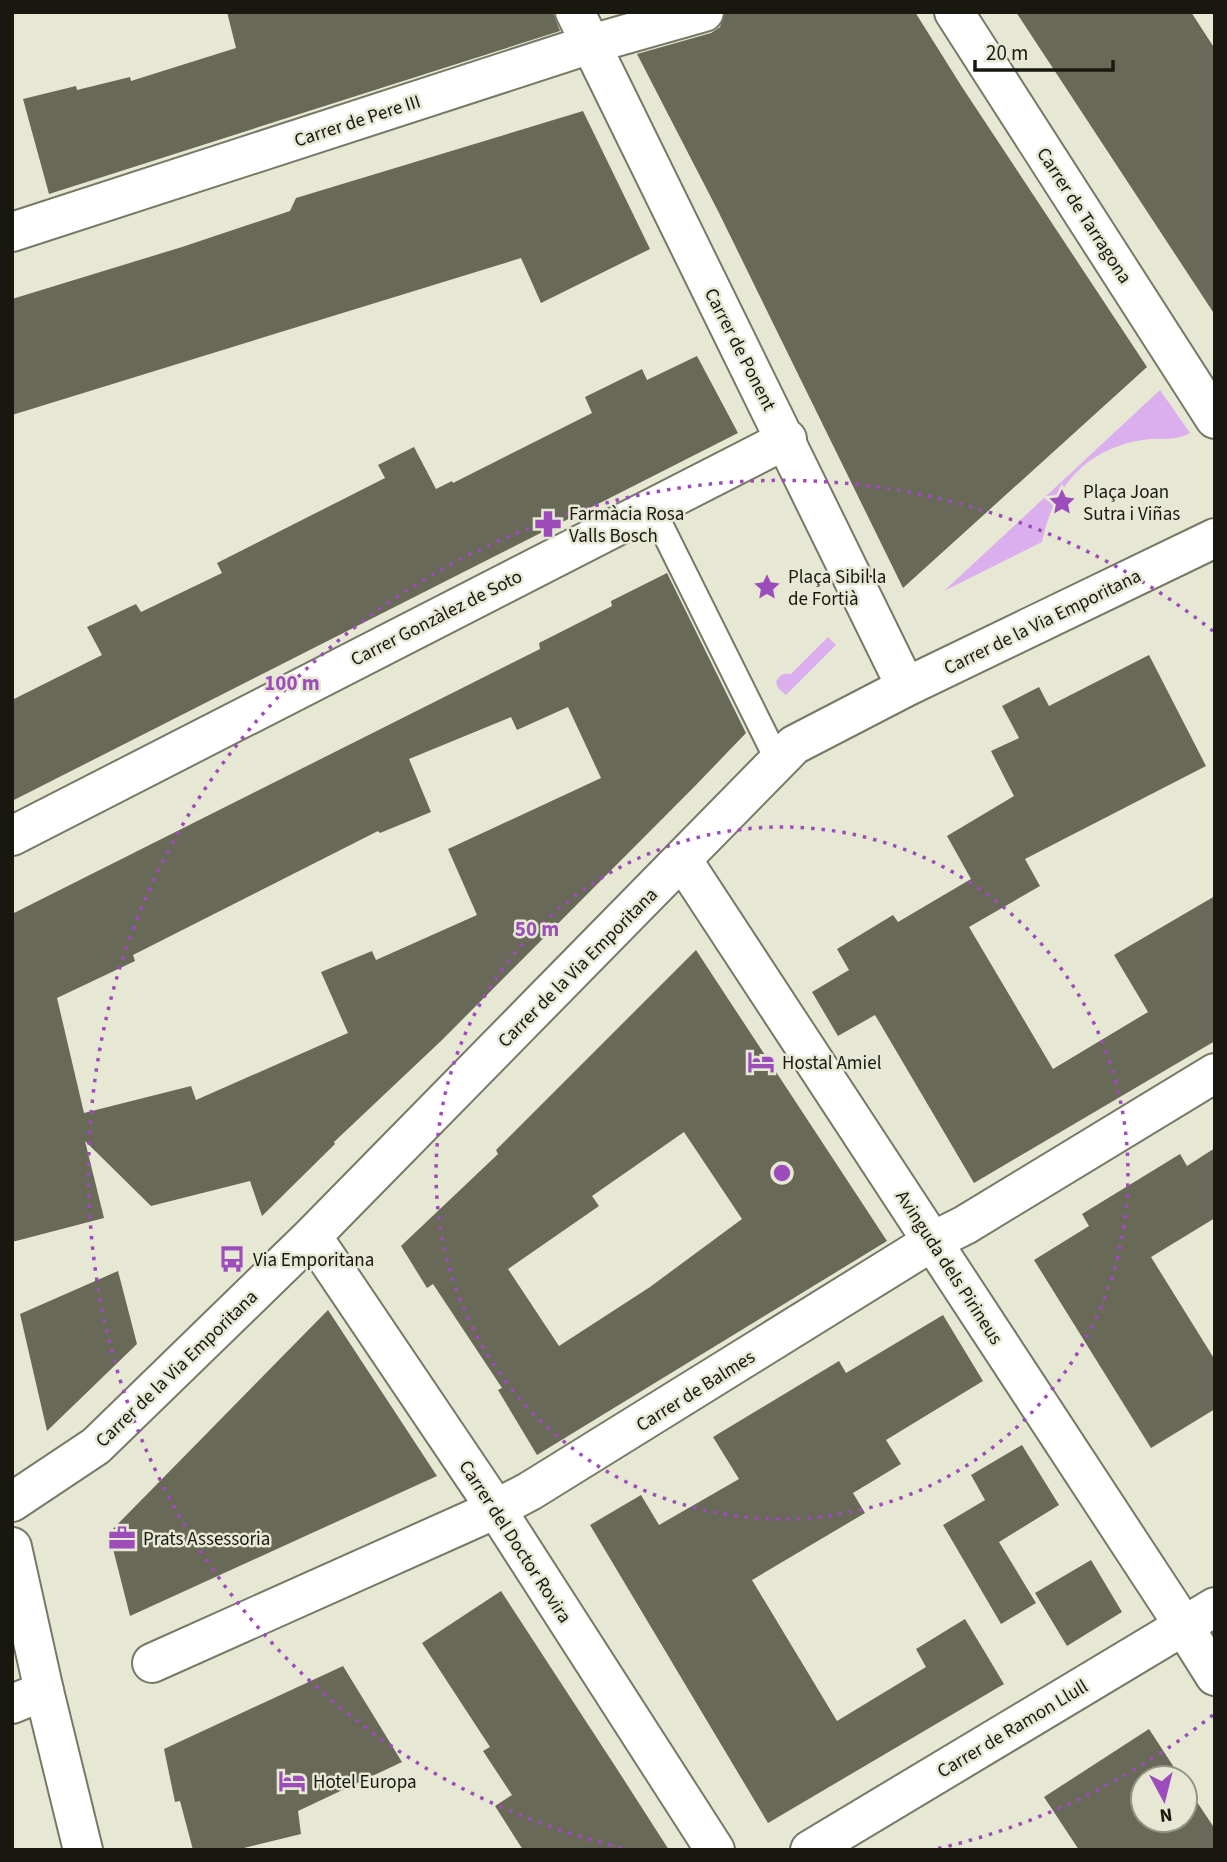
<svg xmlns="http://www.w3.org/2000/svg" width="1227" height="1862" viewBox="0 0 1227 1862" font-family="'Source Sans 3',sans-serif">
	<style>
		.green { fill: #dbaeed }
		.building { fill: #686957; fill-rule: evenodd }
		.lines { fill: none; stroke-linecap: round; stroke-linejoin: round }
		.lane-casing { stroke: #777866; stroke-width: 28 }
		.street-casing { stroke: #777866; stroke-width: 42 }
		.secondary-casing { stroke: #777866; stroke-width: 42 }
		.lane { stroke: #fff; stroke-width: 24 }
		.street { stroke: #fff; stroke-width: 38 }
		.secondary { stroke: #fff; stroke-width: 38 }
		.ring { fill: none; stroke: #9d4cbb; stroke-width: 3.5; stroke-dasharray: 3.5 7 }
		.labels { text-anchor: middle; stroke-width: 5; stroke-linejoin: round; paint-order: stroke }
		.street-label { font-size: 19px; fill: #181811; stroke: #e7e8d4 }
		.poi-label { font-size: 19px; fill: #181811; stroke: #e7e8d4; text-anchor: start }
		.centre { fill: #9d4cbb; stroke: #e7e8d4; stroke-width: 3.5 }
		.ring-label { font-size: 21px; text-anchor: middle; font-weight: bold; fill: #9d4cbb; stroke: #e7e8d4; stroke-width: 5; stroke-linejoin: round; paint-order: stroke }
	</style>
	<rect width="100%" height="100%" fill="#e7e8d4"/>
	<path class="green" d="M1160,390L1190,433C1174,442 1160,437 1142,440C1086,449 1053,487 1042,542L944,591Z
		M828,637L836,645L786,695L778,688L776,682C780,674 783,673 791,674Z"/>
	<path class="building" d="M227,12H553L560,31L49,194L23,99L76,86L77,90L130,77L131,81L236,48Z
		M725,12H915L962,87L1147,367L903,588L719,213L637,54L711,33L720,27Z
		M1016,12H1191L1215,49V315Z
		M583,111L650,249L541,303L521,258L12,415V299L182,247L290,211L296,198Z
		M697,356L738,433L12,801V700L102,655L87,627L136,604L141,612L222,573L217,563L385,478L378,465L414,447L436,489L452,481L453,483L592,413L585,397L642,369L647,380Z
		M667,573L746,733L695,786L442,1040L334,1142L335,1144L262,1216L250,1181L151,1206L85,1141L104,1218L12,1242V914L540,649L539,643L612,606L611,601ZM568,707L601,778L448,849L477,915L376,960L372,951L321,972L348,1033L196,1100L191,1086L84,1113L57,998L135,961L133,955L378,831L380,833L431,812L409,759L511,717L517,730Z
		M1149,655L1206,766L1025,859L1040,886L969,927L1053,1069L1148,1012L1114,955L1215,896V1041L974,1183L875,1015L838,1036L812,992L849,970L837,949L893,915L898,922L971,879L947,836L1014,796L991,751L1019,738L1002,706L1039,687L1049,706Z
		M696,950L887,1241L537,1455L498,1390L502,1388L433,1284L427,1288L401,1246L498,1154L496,1150ZM684,1132L742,1219L650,1287L559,1346L508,1269L599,1206L592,1196Z
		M1215,1148V1218L1151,1257L1215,1360V1409L1151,1448L1034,1260L1089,1226L1082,1214L1180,1154L1187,1166Z
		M118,1271L137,1344L47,1431L20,1314Z
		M328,1310L437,1476L130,1616L109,1533Z
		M943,1315L983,1381L886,1440L901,1464L853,1493L865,1513L752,1580L837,1721L926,1667L916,1649L965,1619L1004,1684L768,1823L590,1525L641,1495L659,1525L739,1479L713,1437L839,1361L846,1373Z
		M1022,1445L1059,1505L999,1542L1036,1603L1001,1624L943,1525L985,1500L971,1475Z
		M1091,1560L1122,1612L1067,1646L1035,1593Z
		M501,1591L617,1769L669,1850H523L495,1806L512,1795L483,1751L490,1747L422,1643Z
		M343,1666L402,1762L298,1811L301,1834L236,1850H193L180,1801L175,1802L164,1749Z
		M1149,1729L1181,1778H1143V1820H1185V1784L1215,1829V1850H1079L1044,1797Z"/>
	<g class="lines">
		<defs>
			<path id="lane" d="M652,508L778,761"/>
			<path id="street" d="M575,12L906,687
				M954,12L1215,419
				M12,232L591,44L704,12
				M12,836L787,439
				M683,861L1171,1606L1215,1676
				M312,1236L496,1509L715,1850
				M12,1502L96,1446L312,1236L794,745L906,687L1215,538
				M152,1663L496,1509L530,1491L933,1241L965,1225L1215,1073
				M12,1704L44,1691
				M810,1850L1215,1607"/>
			<path id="secondary" d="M12,1547L44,1691L83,1850"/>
		</defs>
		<use href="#lane" class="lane-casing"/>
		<use href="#street" class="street-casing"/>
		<use href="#secondary" class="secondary-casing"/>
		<use href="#lane" class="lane"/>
		<use href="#street" class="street"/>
		<use href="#secondary" class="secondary"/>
	</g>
	<g class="ring">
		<circle cx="782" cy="1173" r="346"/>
		<path d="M1213 1715A693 693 0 0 1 932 1850M632 1850A693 693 0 1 1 1213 631"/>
	</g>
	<defs>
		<symbol id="sight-bare" viewBox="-9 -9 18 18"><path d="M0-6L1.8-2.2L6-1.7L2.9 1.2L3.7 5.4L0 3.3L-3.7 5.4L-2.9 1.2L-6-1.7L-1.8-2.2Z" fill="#9d4cbb" stroke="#e7e8d4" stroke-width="2.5" paint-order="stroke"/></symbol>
		<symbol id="pharmacy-bare" viewBox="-9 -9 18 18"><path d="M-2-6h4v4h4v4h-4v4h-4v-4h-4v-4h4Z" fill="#9d4cbb" stroke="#e7e8d4" stroke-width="2.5" paint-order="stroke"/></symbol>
		<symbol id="hotel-bare" viewBox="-9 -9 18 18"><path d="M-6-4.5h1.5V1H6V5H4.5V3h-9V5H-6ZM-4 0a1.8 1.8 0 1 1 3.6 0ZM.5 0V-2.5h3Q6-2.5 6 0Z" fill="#9d4cbb" stroke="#e7e8d4" stroke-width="2.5" paint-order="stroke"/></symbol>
		<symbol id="bus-bare" viewBox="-9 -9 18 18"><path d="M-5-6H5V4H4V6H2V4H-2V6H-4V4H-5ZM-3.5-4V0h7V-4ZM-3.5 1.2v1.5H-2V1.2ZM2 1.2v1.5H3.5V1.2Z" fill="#9d4cbb" stroke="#e7e8d4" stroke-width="2.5" paint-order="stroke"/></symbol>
		<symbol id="office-bare" viewBox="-9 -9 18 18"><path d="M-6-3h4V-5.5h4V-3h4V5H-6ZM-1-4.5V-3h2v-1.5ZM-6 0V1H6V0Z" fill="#9d4cbb" stroke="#e7e8d4" stroke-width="2.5" paint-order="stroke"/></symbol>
	</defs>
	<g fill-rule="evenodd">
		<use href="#sight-bare" x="1043" y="483" width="38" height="38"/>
		<use href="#pharmacy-bare" x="529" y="505" width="38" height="38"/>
		<use href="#sight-bare" x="748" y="568" width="38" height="38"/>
		<use href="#hotel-bare" x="742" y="1043" width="38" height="38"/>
		<use href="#bus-bare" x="213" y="1240" width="38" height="38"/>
		<use href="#office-bare" x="103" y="1519" width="38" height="38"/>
		<use href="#hotel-bare" x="273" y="1762" width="38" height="38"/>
	</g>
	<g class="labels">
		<g class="street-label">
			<text transform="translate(357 120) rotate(-18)" y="7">Carrer de Pere III</text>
			<text transform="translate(1085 215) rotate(57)" y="7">Carrer de Tarragona</text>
			<text transform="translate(741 349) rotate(63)" y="7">Carrer de Ponent</text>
			<text transform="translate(436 617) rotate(-27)" y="7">Carrer Gonzàlez de Soto</text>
			<text transform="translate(1042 621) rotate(-26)" y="7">Carrer de la Via Emporitana</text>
			<text transform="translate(577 967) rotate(-45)" y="7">Carrer de la Via Emporitana</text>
			<text transform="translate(950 1267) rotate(57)" y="7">Avinguda dels Pirineus</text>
			<text transform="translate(176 1368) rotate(-44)" y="7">Carrer de la Via Emporitana</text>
			<text transform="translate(695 1390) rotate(-32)" y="7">Carrer de Balmes</text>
			<text transform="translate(516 1541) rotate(57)" y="7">Carrer del Doctor Rovira</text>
			<text transform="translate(1012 1728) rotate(-31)" y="7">Carrer de Ramon Llull</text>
		</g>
		<g class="poi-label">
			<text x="1083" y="498">Plaça Joan<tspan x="1083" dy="22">Sutra i Viñas</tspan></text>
			<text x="569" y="520">Farmàcia Rosa<tspan x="569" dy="22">Valls Bosch</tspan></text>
			<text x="788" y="583">Plaça Sibil·la<tspan x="788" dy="22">de Fortià</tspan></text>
			<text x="782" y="1069">Hostal Amiel</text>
			<text x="253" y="1266">Via Emporitana</text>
			<text x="143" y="1545">Prats Assessoria</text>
			<text x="313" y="1788">Hotel Europa</text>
		</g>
	</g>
	<circle cx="782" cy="1173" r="10" class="centre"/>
	<g class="ring-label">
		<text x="292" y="690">100 m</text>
		<text x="537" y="936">50 m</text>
	</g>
	<rect width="1227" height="1862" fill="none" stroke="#181811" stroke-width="28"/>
	<g transform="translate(1164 1799) rotate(173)"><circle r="33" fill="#e7e8d4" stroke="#949586" stroke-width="2"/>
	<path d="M0-5L12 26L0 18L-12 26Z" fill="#9d4cbb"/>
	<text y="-10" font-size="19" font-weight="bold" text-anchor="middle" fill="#181811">N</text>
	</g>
	<path d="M975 60v10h138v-10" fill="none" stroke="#181811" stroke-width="3.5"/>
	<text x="986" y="60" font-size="21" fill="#181811" stroke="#e7e8d4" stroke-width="5" paint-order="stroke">20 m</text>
</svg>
